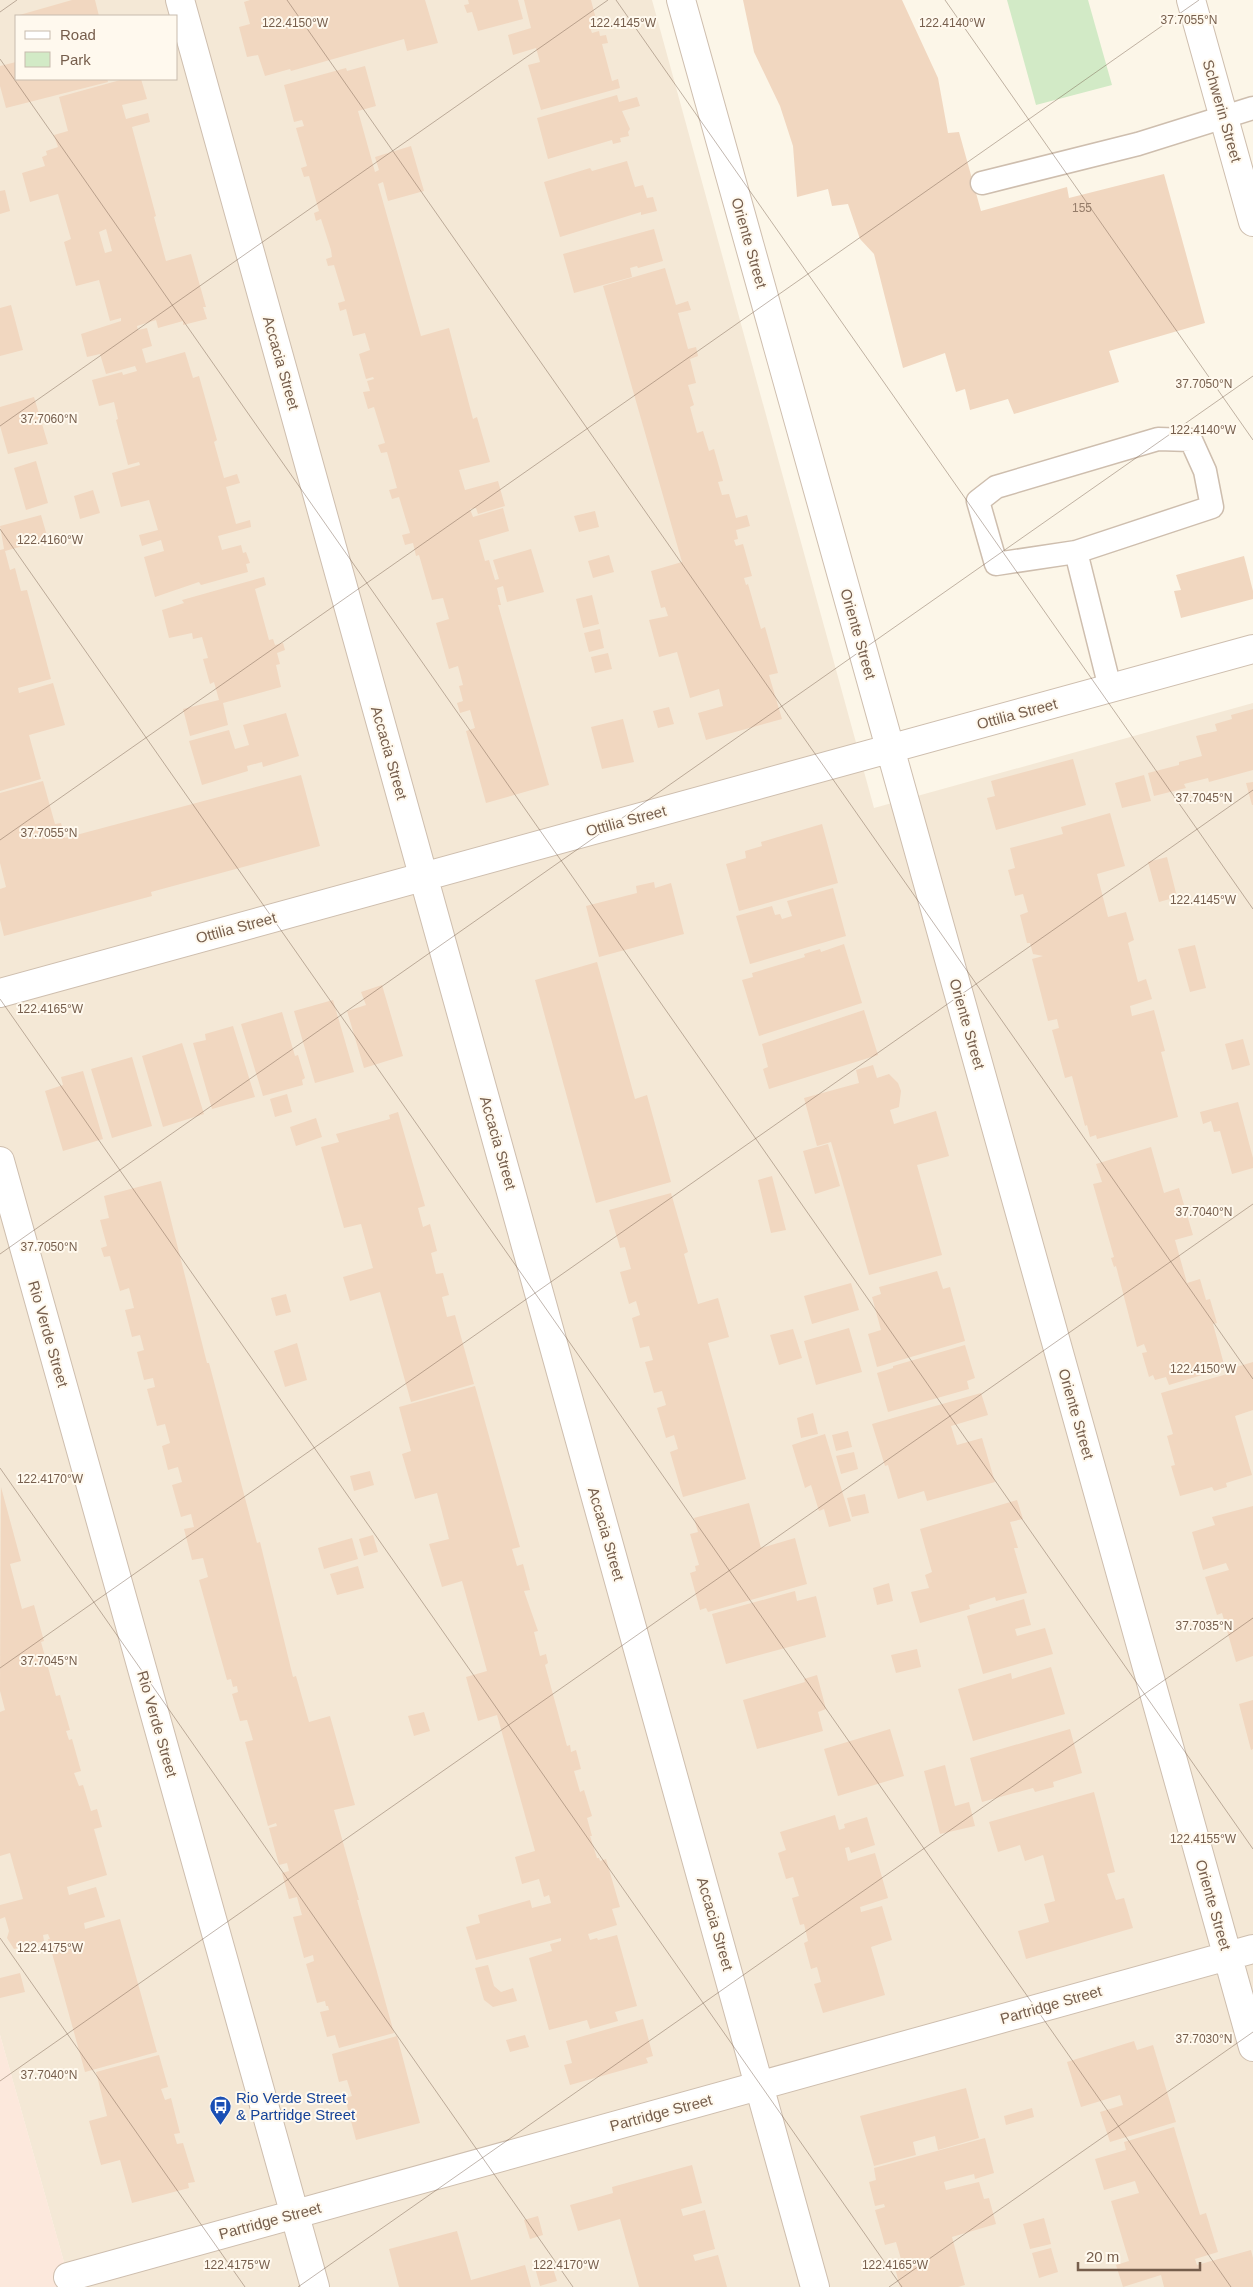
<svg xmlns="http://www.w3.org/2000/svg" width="1253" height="2287" viewBox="0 0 1253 2287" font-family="Helvetica,sans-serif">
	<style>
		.residential { fill: #f4e8d6; fill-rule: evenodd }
		.commercial { fill: #fce8dc }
		.green { fill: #d2eac6 }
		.building { fill: #f1d7c0; fill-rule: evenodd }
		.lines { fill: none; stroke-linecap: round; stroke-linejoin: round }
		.lane-casing { stroke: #cebeae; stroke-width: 25 }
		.street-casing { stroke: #cebeae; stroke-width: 30 }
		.lane { stroke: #fff; stroke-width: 22 }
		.street { stroke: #fff; stroke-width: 28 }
		.ticks { fill: none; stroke: #765e4c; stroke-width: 1; stroke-opacity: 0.45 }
		.labels { text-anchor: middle; stroke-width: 4; stroke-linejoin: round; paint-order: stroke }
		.number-label { font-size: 12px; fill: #957c69 }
		.street-label { font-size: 15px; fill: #765e4c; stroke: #fff9ee }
		.transit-label { font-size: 15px; fill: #164399; stroke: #fff9ee; text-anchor: start }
		.ticks-label { font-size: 12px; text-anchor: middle; fill: #765e4c; stroke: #fff9ee; stroke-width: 4; stroke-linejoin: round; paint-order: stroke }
	</style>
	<rect width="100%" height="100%" fill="#fcf6e8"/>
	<path class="residential" d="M0,0H652L874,808L1253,703V2287H71L0,2035ZM16,16H176V79H16Z"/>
	<path class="commercial" d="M0,2035L71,2287H0Z"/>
	<path class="green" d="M1007,0H1088L1112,85L1036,105Z"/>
	<path class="building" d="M72,0H95L99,16H16Z
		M250,0H425L438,43L407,51L404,39L291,71L290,69L265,76L258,55L247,57L239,27L250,24L244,2Z
		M468,0H518L523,19L478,31L472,12L467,13L464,5L469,4Z
		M524,0H591L597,23L589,25L592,33L599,31L600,36L606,35L608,43L602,44L612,81L618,79L620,88L541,110L528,65L540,62L536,48L513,55L508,35L531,28Z
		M743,0H902L938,78L948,133L959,132L981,211L1067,187L1069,198L1164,174L1205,323L1109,351L1119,382L1014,414L1008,399L970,410L965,389L956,392L945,353L903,368L874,254L860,239L848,204L832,206L828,189L797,197L793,146L780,106L754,52Z
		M16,62V79H107L108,82L6,108L0,86V66Z
		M365,66L376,106L358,111L375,172L379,170L375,157L411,146L424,191L388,201L383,182L378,184L421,336L449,328L473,419L477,417L490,462L459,470L465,490L498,481L505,506L478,514L476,508L470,509L473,517L503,508L509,531L479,540L485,561L489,560L495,580L499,579L493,560L531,549L544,592L507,602L503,586L497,588L501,605H498L549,785L486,803L466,731L475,728L470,710L460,713L457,703L463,701L459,686L463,685L458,666L449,669L436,623L449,619L443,598L432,600L419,555L416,556L413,543L405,545L402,535L410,533L399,497L392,499L389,490L397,488L387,452L381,453L378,445L385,443L374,407L368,409L363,392L370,391L367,381L374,379L373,377L366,379L359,354L370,350L365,333L353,336L346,309L340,311L338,303L345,301L334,265L328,266L326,259L332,257L331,250L321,219L316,221L314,213L319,211L309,176L304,177L301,168L307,166L296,128L304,126L302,120L294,122L284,85L346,68L347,71Z
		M124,79H141L147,99L122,105L126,119L148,113L150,122L132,127L156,216L154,217L166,261L191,254L206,307H203L207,319L183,325V321L158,328L156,320L137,326L138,330L147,328L152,346L142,349L146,363L185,352L193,378L199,376L217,440L214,442L224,478L237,474L240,483L226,487L236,524L250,520L251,527L218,536L222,550L241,545L243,553L246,552L250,563L246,564L248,572L201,585L199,582L155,597L144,557L164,551L161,540L142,546L139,535L158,530L149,500L121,507L112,473L140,465L139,462L128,465L116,420L118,419L114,402L99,406L92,380L122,372L123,375L137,371L135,366L106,374L100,354L87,357L81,334L121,321V318L110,321L99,280L76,286L64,242L71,239L58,194L30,202L22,173L45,166L42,157L47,155L46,151L58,147L54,135L68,131L59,97ZM106,229L112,251L105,253L99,232Z
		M617,95L619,102L637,97L640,106L622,111L630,129L628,132L629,136L620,138L621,142L613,144L612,140L548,159L537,118Z
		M627,161L635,187L643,185L647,198L653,197L657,211L641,215V212L560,237L544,182L590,168L592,171Z
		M5,190L10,211L0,214V191Z
		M654,229L663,261L638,268L637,266L630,268L632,277L574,293L563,254Z
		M665,268L676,305L688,301L691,310L678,313L688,349L696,347L698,356L690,359L696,383L688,385L694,405L690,407L697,433L703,431L709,451L714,449L723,481L718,482L722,495L729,494L736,518L747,515L750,526L736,530L738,539L734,540L736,546L743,544L752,576L744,578L746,585L748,584L761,629L765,627L778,673L769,675L782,719L706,740L698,713L723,706L719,689L690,698L677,652L659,657L649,620L668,616L665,607L661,608L651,571L682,562L603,286Z
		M11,305L23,350L0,356V308Z
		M34,397L48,444L8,454L0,426V407Z
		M36,461L48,503L26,510L14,468Z
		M93,490L100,513L80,519L74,496Z
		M595,511L599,527L579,532L574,516Z
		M41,515L48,539L5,551L10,570L15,568L21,591L27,590L51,679L18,688L19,693L53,683L65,725L29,735L41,779L0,791V550L4,549L0,526Z
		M609,555L614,572L593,578L588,561Z
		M1244,556L1253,591V599L1181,618L1174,591L1181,590L1176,575Z
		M264,577L266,585L255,589L269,640L273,639L275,645L283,643L285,650L277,653L280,664L276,665L281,687L223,703L228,725L190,736L183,709L219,700L214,682L210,684L203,659L208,658L202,637L193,639L192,633L169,638L162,610L184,603L182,600Z
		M592,595L599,624L583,628L576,599Z
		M600,629L604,648L589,652L584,633Z
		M608,653L612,669L595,673L591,657Z
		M669,707L674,724L658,728L653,711Z
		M1253,709V770L1209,782L1208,778L1184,784L1186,788L1154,796L1148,773L1179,765V762L1202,756L1196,736L1217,731L1215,724L1232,719L1231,715Z
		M286,713L299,756L263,767L262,762L247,766L248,771L202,785L189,741L229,730L235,749L249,745L243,725Z
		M623,719L634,762L602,769L591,727Z
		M1073,759L1086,805L996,830L987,798L995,796L991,781Z
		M301,775L320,846L151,892L152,896L4,936L0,920V889L6,887L0,863V793L43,781L55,824L61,823L65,838Z
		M1144,775L1151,801L1122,808L1115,783Z
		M1253,782V805H1252L1246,783Z
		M1110,813L1125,866L1097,874L1108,917L1126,912L1134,940L1128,943L1138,982L1146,979L1152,999L1130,1006L1132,1016L1154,1010L1165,1051L1161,1052L1178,1117L1097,1139L1096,1135L1090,1137L1087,1125L1085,1126L1072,1076L1065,1078L1052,1030L1059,1028L1057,1019L1048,1021L1032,959L1043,956L1033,954L1030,943H1027L1020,915L1028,912L1023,894L1015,896L1008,870L1015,868L1010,848L1063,834L1061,827Z
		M822,824L838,883L739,911L726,864L746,858L745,851L762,846L761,842Z
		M1167,857L1177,897L1159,902L1148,862Z
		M654,882L655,888L671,883L684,934L599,957L586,906L637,893L636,886Z
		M833,888L846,936L750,964L736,916L772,906L775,915L780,914L782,919L792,916L787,901Z
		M844,944L862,1003L759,1036L742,980L753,977L752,973L805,957L804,954L820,949L821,952Z
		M1195,945L1206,988L1190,992L1178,949Z
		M597,962L635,1099L647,1095L671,1182L596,1203L535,980Z
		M382,985L403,1056L364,1068L347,1011L366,1005L361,992Z
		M333,1000L354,1072L315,1083L294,1011Z
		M864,1010L878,1055L769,1089L763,1069L768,1067L762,1044Z
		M282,1012L295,1056L298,1055L305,1078L302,1080L303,1085L263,1096L241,1024Z
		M233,1026L255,1097L212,1109L193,1043L206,1040L205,1034Z
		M1243,1039L1250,1065L1232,1070L1225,1044Z
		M182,1043L204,1114L163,1127L142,1056Z
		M132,1057L152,1126L112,1138L91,1069Z
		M873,1065L877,1078L889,1074L898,1083L901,1091L899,1107L890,1110L894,1124L936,1111L949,1156L917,1165L942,1255L869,1275L831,1142L817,1146L804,1098L859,1083L856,1070Z
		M83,1071L103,1139L63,1151L45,1091L63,1085L61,1077Z
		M287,1094L292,1112L275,1117L270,1099Z
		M1238,1102L1253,1158V1168L1232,1174L1220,1131L1214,1132L1211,1121L1203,1124L1200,1112Z
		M398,1112L425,1206L418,1208L423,1227L430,1224L437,1251L431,1253L436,1274L443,1273L449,1295L442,1297L447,1317L455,1315L474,1384L411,1402L380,1292L350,1301L343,1277L373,1268L361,1224L344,1228L321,1147L339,1142L336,1134L390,1119L389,1115Z
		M316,1118L322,1137L296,1146L290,1127Z
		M828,1144L840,1186L815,1194L803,1151Z
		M1151,1147L1164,1193L1179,1188L1193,1235L1175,1240L1187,1283L1200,1279L1206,1300L1210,1299L1217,1323L1213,1324L1225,1368L1169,1385L1166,1377L1155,1380L1153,1375L1149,1377L1142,1353L1147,1352L1144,1344L1137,1347L1116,1266L1114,1267L1111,1258L1114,1257L1093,1184L1102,1182L1096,1164Z
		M772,1176L786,1230L771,1233L758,1180Z
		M161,1181L207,1363H209L257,1543L260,1542L293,1677L296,1676L309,1722L330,1716L355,1805L334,1810L359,1900H357L394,2033L339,2048L335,2035L327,2037L320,2012L329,2010L328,2006H326L325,2001L317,2003L306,1964L314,1961L313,1955L304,1958L293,1917L302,1915L297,1897L289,1899L282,1873L289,1871L287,1863L279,1865L269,1828L277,1826L276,1823L268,1826L245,1742L253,1740L247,1720L240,1721L232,1694L238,1692L237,1686L233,1687L231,1679L227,1680L211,1623L199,1580L208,1577L203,1558L192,1560L184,1529L194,1527L191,1514L181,1517L172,1485L182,1482L178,1467L168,1470L162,1446L170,1443L165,1424L157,1426L147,1389L155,1387L153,1378L144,1380L137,1352L144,1350L140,1335L132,1337L125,1310L134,1308L129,1288L120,1291L110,1256L104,1257L101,1248L107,1246L100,1220L109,1218L104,1196Z
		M671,1193L688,1252L684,1254L698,1304L718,1298L729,1337L708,1343L746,1479L683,1497L670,1452L678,1449L674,1435L666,1438L657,1408L666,1405L662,1391L654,1393L645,1362L653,1360L649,1346L640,1348L632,1318L640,1315L636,1301L629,1304L620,1272L631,1269L625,1247L620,1248L609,1210Z
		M937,1271L943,1289L950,1287L965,1341L877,1367L868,1334L881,1330L872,1297L881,1294L879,1287Z
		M851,1283L859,1310L812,1324L804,1296Z
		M286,1294L291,1312L276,1316L271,1298Z
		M849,1328L862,1372L816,1385L804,1341Z
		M793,1329L802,1358L779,1365L770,1335Z
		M297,1343L307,1380L285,1387L274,1351Z
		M965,1345L975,1378L967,1381L969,1389L888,1412L877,1373L893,1368V1366Z
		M1253,1362V1410L1235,1416L1252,1475L1226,1483L1227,1487L1214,1491L1212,1487L1180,1496L1171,1466L1175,1465L1167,1436L1173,1434L1161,1393L1227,1374L1226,1370Z
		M475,1386L520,1547L512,1549L517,1566L523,1564L530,1590L524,1591L538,1631L534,1632L540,1656L546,1654L548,1663L545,1665L567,1746L570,1745L571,1752L576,1750L581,1769L574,1771L580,1792L584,1790L592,1816L587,1818L592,1836H590L597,1858H599L600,1861L606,1859L620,1907L612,1909L617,1925L588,1934L590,1940L597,1938L598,1940L617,1935L637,2006L615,2012L618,2021L590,2029L587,2020L549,2030L529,1958L552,1951L550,1944L561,1941V1938L476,1960L466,1927L480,1923L478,1915L530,1900L532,1908L551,1903L549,1895L544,1897L539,1879L522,1884L515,1857L535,1851L497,1715L478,1721L466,1677L487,1671L462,1581L442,1587L429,1544L449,1539L437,1493L415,1499L402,1454L411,1451L399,1407Z
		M981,1393L988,1415L951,1426L957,1445L982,1438L995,1482L927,1501L924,1491L898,1499L888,1465L885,1466L872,1424Z
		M813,1413L818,1434L801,1438L797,1418Z
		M848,1431L852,1447L836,1451L832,1435Z
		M825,1434L851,1521L829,1527L824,1509L819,1511L811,1485L805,1488L792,1445Z
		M854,1452L858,1469L841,1474L836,1456Z
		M370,1471L374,1485L354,1491L350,1476Z
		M1,1487L21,1561L10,1564L22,1609L34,1605L44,1641L41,1642L56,1696L60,1695L70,1730L66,1731L69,1740L72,1739L81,1771L74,1773L79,1786L83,1785L91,1811L97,1809L102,1827L94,1829L107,1875L67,1887L69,1895L96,1887L105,1917L84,1923L85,1929L120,1919L157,2052L85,2072L48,1939H50L48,1934L43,1935L44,1941L14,1949L7,1938L9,1931L5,1917L0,1919V1905L23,1899L10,1853L0,1856V1712L5,1710L0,1691Z
		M865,1494L869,1513L852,1517L847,1498Z
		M1017,1500L1023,1519L1010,1522L1018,1548H1014L1027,1593L996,1601L995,1597L969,1605L970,1609L920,1623L911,1592L929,1588L925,1575L932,1572L920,1529Z
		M749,1503L761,1548L795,1538L807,1584L708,1612L706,1608L700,1610L690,1573L696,1571L695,1566L699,1565L690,1534L698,1532L694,1518Z
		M1253,1506V1656L1236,1662L1222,1613L1217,1615L1205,1577L1229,1570L1226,1563L1203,1570L1192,1532L1215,1525L1212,1517Z
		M373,1535L378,1552L364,1556L359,1539Z
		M352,1538L358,1559L324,1569L318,1548Z
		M358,1566L364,1588L337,1595L330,1574Z
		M889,1583L893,1601L877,1605L873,1588Z
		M795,1591L797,1601L816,1596L826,1637L726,1664L712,1614Z
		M1024,1599L1031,1625L1015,1629L1017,1636L1045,1628L1053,1654L983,1674L967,1616Z
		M917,1649L921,1667L896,1673L891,1655Z
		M1051,1667L1065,1714L973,1741L958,1689L1011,1673L1012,1679Z
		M817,1675L826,1709L818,1712L823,1731L757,1749L743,1700L805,1682L804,1679Z
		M1253,1700V1749L1251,1750L1239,1704Z
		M424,1712L430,1731L414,1736L408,1716Z
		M890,1729L904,1776L838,1796L824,1749Z
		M1070,1729L1082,1773L1053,1782L1054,1787L1035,1792L1033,1788L982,1802L970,1758Z
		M945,1765L955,1806L969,1802L975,1826L940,1834L924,1771Z
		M1094,1792L1115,1872L1107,1874L1116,1900L1124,1898L1133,1928L1026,1959L1018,1931L1049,1922L1044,1904L1055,1901L1043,1855L1025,1861L1020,1845L998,1852L989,1822Z
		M835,1815L839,1830L845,1828L844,1824L867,1817L875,1845L851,1853L849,1847L845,1848L848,1861L875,1853L888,1898L860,1907L861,1912L882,1906L892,1940L871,1947L885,1995L823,2013L814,1984L821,1982L817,1967L811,1969L804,1943L808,1941L804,1924L800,1925L792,1898L799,1896L793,1877L786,1879L778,1853L786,1850L780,1832Z
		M488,1965L494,1986L501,1992L513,1988L517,2001L493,2007L484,2000L475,1968Z
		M20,1973L25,1992L0,1998V1978Z
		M643,2019L653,2056L646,2058L648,2063L570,2085L564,2065L572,2063L566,2041Z
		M525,2035L529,2047L510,2052L506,2040Z
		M397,2036L420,2123L356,2140L345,2098L352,2096L347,2080L339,2082L332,2054Z
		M1134,2041L1137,2050L1153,2045L1176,2122L1110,2142L1100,2112L1123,2105L1120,2095L1081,2107L1067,2062Z
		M159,2055L168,2087L161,2089L165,2100L171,2098L180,2133L174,2134L177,2144L183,2143L195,2182L188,2183L189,2188L132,2203L120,2160L101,2165L89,2121L107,2116L96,2072Z
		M966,2088L979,2138L938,2150L935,2136L913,2142L916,2155L874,2166L860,2116Z
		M1032,2108L1034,2117L1006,2125L1004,2116Z
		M1174,2127L1200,2215L1206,2213L1218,2252L1195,2259L1197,2265L1251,2250L1253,2258V2287H1164L1161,2275L1123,2287L1116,2265L1129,2261L1111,2201L1139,2193L1135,2181L1104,2190L1095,2159L1126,2150L1124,2142Z
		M985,2138L994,2173L975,2179L974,2174L944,2182L946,2190L979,2182L984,2199L989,2198L996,2224L952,2237L965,2285L958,2287H900L895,2268L903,2266L896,2242L885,2245L875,2210L885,2207L884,2204L875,2206L869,2182L876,2180L874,2168Z
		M692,2165L702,2203L681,2209L683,2216L705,2210L715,2249L693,2255L695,2261L718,2255L727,2287H639L620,2219L578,2231L570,2205L613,2193L612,2187Z
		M538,2216L543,2235L530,2239L524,2220Z
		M1044,2218L1051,2244L1030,2249L1023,2224Z
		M457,2231L471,2280L525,2265L531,2287H399L389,2249Z
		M1051,2248L1058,2272L1039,2278L1032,2253Z
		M550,2259L557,2281L540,2286L534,2264Z"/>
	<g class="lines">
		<defs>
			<path id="lane" d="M982,183L1138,144L1253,108
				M1158,439L1191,440L1205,471L1212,507L1076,552L996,564L978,501L996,487Z
				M1076,552L1110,688"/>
			<path id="street" d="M180,0L815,2287
				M681,0L1253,2047
				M1191,0L1253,222
				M0,993L1253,649
				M0,1161L315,2287
				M68,2277L1253,1949"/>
		</defs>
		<use href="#lane" class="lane-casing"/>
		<use href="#street" class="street-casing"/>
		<use href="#lane" class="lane"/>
		<use href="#street" class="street"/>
	</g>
	<path class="ticks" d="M287,0L1253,1379M616,0L1253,909M945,0L1253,440M0,12L17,0M0,59L1253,1849M0,426L608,0M0,529L1231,2287M0,840L1199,0M0,999L902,2287M0,1254L1253,376M0,1468L573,2287M0,1668L1253,790M0,1938L245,2287M0,2081L1253,1204M298,2287L1253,1618M889,2287L1253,2032"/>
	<defs>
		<symbol id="bus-pin" viewBox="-11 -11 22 30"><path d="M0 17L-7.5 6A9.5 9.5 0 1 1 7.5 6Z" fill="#1a4fb4" stroke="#fff9ee"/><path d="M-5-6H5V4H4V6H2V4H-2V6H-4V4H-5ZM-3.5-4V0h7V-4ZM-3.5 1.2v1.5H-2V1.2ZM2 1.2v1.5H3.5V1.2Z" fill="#fff"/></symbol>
	</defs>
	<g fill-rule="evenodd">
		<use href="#bus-pin" x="208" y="2094" width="25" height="34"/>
	</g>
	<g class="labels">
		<g class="number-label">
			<text x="1082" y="212">155</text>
		</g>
		<g class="street-label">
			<text transform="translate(1222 111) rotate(74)" y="5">Schwerin Street</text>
			<text transform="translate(749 243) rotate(74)" y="5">Oriente Street</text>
			<text transform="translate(281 363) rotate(74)" y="5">Accacia Street</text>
			<text transform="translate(858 634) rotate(74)" y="5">Oriente Street</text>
			<text transform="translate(1017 714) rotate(-15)" y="5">Ottilia Street</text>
			<text transform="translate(389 753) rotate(74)" y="5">Accacia Street</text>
			<text transform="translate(626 821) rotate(-15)" y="5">Ottilia Street</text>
			<text transform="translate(236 928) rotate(-15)" y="5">Ottilia Street</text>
			<text transform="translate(967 1024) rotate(74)" y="5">Oriente Street</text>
			<text transform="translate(498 1143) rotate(74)" y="5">Accacia Street</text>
			<text transform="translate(48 1334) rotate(74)" y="5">Rio Verde Street</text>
			<text transform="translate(1076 1414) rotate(74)" y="5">Oriente Street</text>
			<text transform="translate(606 1534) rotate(74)" y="5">Accacia Street</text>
			<text transform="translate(157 1724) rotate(74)" y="5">Rio Verde Street</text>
			<text transform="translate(1213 1905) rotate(74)" y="5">Oriente Street</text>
			<text transform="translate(715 1924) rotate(74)" y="5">Accacia Street</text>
			<text transform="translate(1051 2005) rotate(-16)" y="5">Partridge Street</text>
			<text transform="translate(661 2113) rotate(-15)" y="5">Partridge Street</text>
			<text transform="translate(270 2221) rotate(-15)" y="5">Partridge Street</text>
		</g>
		<g class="transit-label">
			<text x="236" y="2103">Rio Verde Street<tspan x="236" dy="17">&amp; Partridge Street</tspan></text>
		</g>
	</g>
	<g class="ticks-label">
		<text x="1189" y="24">37.7055°N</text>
		<text x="295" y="27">122.4150°W</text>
		<text x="623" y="27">122.4145°W</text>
		<text x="952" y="27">122.4140°W</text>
		<text x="1204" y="388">37.7050°N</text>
		<text x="49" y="423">37.7060°N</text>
		<text x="1203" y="434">122.4140°W</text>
		<text x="50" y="544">122.4160°W</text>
		<text x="1204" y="802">37.7045°N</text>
		<text x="49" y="837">37.7055°N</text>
		<text x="1203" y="904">122.4145°W</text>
		<text x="50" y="1013">122.4165°W</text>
		<text x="1204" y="1216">37.7040°N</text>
		<text x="49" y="1251">37.7050°N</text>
		<text x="1203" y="1373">122.4150°W</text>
		<text x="50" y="1483">122.4170°W</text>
		<text x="1204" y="1630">37.7035°N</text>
		<text x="49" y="1665">37.7045°N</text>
		<text x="1203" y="1843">122.4155°W</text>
		<text x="50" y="1952">122.4175°W</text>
		<text x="1204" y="2043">37.7030°N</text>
		<text x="49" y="2079">37.7040°N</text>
		<text x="237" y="2269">122.4175°W</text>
		<text x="566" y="2269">122.4170°W</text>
		<text x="895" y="2269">122.4165°W</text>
	</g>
	<rect x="15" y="15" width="162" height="65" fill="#fff9ee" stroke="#c8bbad"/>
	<rect x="25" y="31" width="25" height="8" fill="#ffffff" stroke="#c8bbad"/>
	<text x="60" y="40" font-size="15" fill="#765e4c">Road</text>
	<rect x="25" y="52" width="25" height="15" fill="#d2eac6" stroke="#c8bbad"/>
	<text x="60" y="65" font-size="15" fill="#765e4c">Park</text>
	<path d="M1078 2262v8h122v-8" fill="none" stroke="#765e4c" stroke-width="2.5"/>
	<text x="1086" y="2262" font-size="15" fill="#765e4c" stroke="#fff9ee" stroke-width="4" paint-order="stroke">20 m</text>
</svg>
